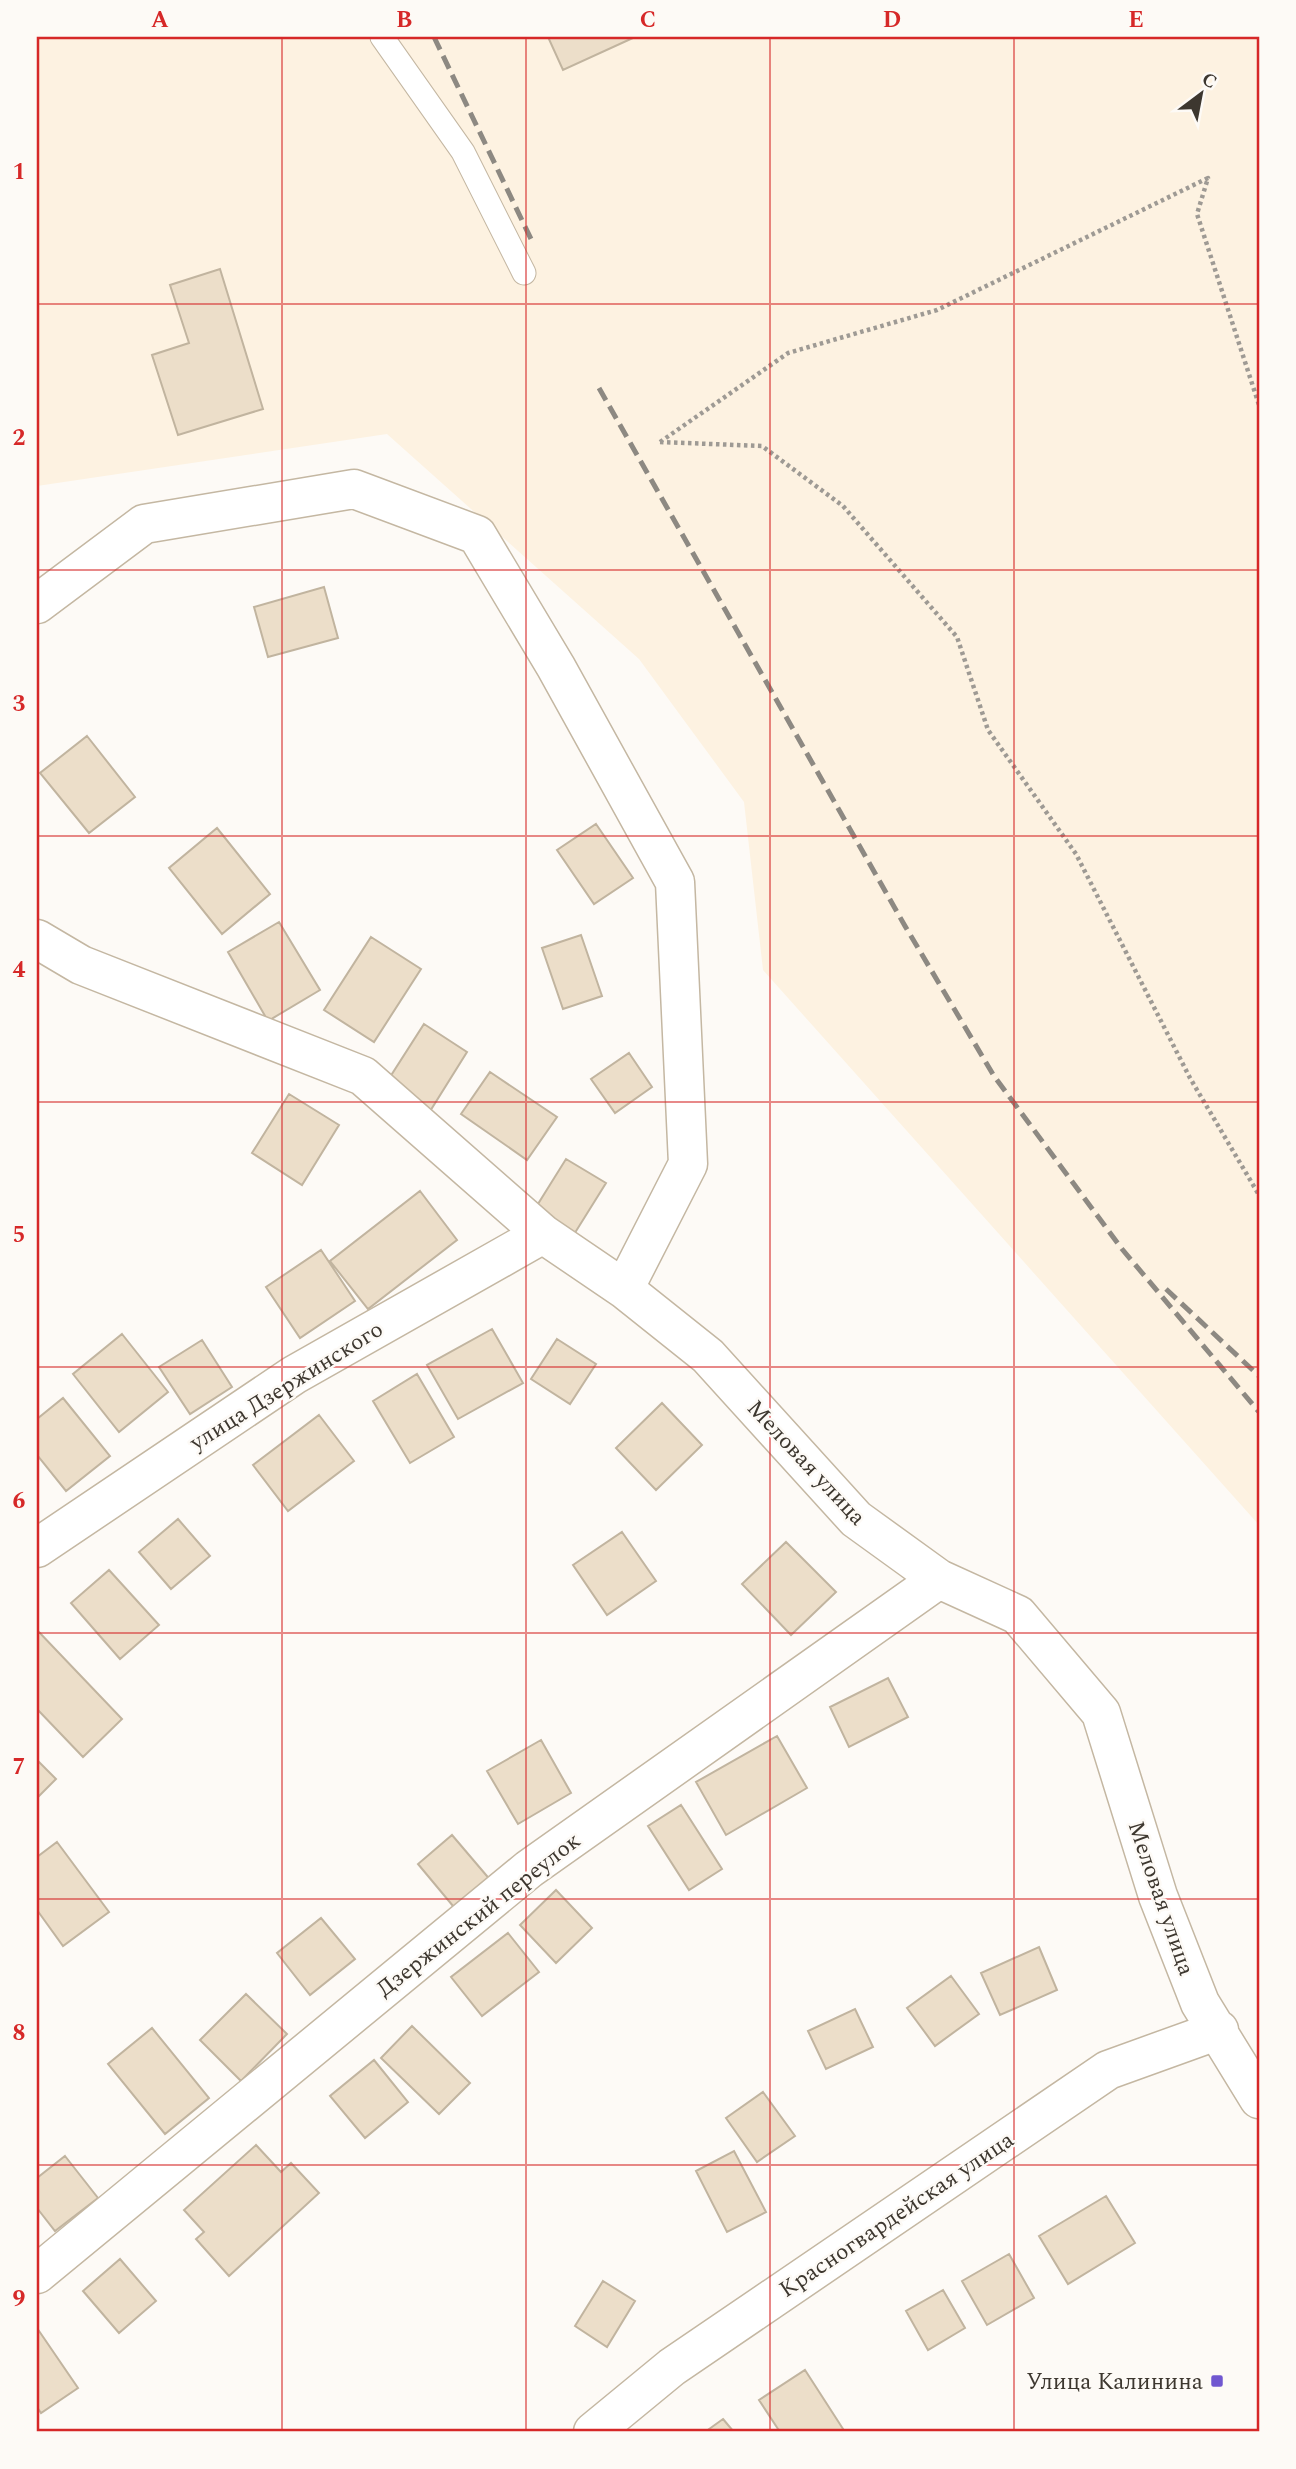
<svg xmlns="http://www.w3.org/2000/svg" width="1296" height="2469" viewBox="0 0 1296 2469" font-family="Spectral,serif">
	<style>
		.built { fill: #fdf2e1 }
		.building { fill: #ecdec9; stroke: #c1b49f; stroke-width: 2 }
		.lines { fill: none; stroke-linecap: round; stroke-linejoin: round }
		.service-casing { stroke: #c4b7a2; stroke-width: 25 }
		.minor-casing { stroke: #c4b7a2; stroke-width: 41 }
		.path { stroke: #9e9a94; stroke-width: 4.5; stroke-dasharray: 3.5 3.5; stroke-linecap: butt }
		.service { stroke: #fff; stroke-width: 23 }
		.minor { stroke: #fff; stroke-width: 38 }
		.rail { stroke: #8d8982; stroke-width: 5; stroke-dasharray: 14 7; stroke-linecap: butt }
		.grid { fill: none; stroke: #d62828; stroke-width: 2; stroke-opacity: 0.55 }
		.poi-dot { fill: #7057d0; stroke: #fdfaf6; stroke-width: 2.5 }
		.labels { text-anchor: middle; stroke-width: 5; stroke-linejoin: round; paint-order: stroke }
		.street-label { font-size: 23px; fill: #3d372f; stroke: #fdfaf6 }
		.poi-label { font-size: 23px; fill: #3d372f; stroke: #fdfaf6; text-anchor: end }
		.neatline { fill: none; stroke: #d62828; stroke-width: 2.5 }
		.grid-label { font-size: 23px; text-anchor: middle; font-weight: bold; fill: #d62828 }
	</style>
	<rect width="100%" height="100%" fill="#fdfaf6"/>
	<path class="built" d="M37,37H1259V1525L763,970L744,802L639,659L387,434L37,486Z"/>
	<path class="building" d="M548,37H635L563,70Z
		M220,269L263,409L178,435L152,355L189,343L170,285Z
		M324,587L338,638L268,657L254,607Z
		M87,736L135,797L89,833L40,773Z
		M596,824L633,878L594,904L557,850Z
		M217,828L270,894L222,934L169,868Z
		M279,922L320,990L268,1021L228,952Z
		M581,935L602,996L563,1009L542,948Z
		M371,937L421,969L374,1042L324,1010Z
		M424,1024L467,1052L427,1116L383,1088Z
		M629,1053L652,1087L615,1113L591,1079Z
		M490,1072L557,1117L527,1160L461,1114Z
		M289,1094L339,1125L302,1185L252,1153Z
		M566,1159L606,1183L573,1236L533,1212Z
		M420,1191L457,1240L368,1309L330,1261Z
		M321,1250L355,1301L300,1338L266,1287Z
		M492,1329L523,1383L458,1419L427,1365Z
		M122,1334L168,1392L119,1432L73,1374Z
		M557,1339L596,1364L570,1404L531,1379Z
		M202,1340L232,1387L190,1414L159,1367Z
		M417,1374L454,1437L410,1463L373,1401Z
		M63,1398L110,1456L66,1491L37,1455V1419Z
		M662,1403L702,1445L656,1490L616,1448Z
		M319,1415L354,1461L288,1511L253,1465Z
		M178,1519L210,1556L171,1589L139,1552Z
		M622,1532L656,1581L607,1615L573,1565Z
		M786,1542L836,1592L791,1635L742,1584Z
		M109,1570L159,1625L120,1659L71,1603Z
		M37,1630L122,1719L83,1757L37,1709Z
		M888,1678L908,1717L849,1747L830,1707Z
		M777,1736L807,1788L726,1835L696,1782Z
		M541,1740L571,1793L518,1824L487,1771Z
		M37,1760L56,1779L37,1798Z
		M681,1805L722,1869L689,1890L648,1826Z
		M452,1835L492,1882L458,1912L418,1864Z
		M57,1842L109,1912L63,1946L37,1910V1857Z
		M556,1890L592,1928L556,1963L520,1925Z
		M321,1918L355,1959L310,1995L277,1953Z
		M508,1933L539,1972L482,2016L451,1977Z
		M1039,1947L1057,1990L1000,2015L981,1973Z
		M951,1976L979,2014L935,2046L907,2008Z
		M246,1994L287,2034L241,2081L200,2040Z
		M855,2009L873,2047L826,2069L808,2031Z
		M412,2026L470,2083L439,2114L381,2058Z
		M152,2028L209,2098L165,2134L108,2064Z
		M374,2060L408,2102L365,2138L330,2096Z
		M763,2092L795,2136L757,2162L726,2118Z
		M256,2145L281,2172L291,2163L319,2193L229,2276L196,2239L204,2232L184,2210Z
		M734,2151L766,2212L727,2232L696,2171Z
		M65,2156L98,2198L55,2231L37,2208V2178Z
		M1106,2196L1135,2243L1068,2284L1039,2236Z
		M1009,2254L1034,2298L987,2325L962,2281Z
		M120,2259L156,2301L119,2333L83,2291Z
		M603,2281L635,2301L607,2347L575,2326Z
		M943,2290L965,2328L928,2350L906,2311Z
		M37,2328L78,2388L41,2413L37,2407Z
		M805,2370L845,2432H780L759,2400Z
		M723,2419L734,2432H705Z"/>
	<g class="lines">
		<defs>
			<path id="service" d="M382,37L463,152L524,273"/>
			<path id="minor" d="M37,604L144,524L354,489L477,535L556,667L675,882L688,1164L624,1289
				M37,939L81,965L363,1076L543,1234L624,1289L708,1356L856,1519L939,1579L1018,1615L1101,1713L1158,1896L1200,2003L1259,2099
				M37,1548L294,1375L543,1234
				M37,2274L529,1869L939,1579
				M593,2432L672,2367L1108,2070L1219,2030"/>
		</defs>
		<use href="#service" class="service-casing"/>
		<use href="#minor" class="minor-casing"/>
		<path class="path" d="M660,442L762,446L843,506L957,637L988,730L1076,854L1190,1078L1259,1195
			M660,442L788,353L937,310L1208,178L1197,214L1259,405"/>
		<use href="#service" class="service"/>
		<use href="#minor" class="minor"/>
		<path class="rail" d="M434,37L531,239
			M599,388L905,926L994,1076L1122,1249L1259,1412
			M1166,1289L1259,1376"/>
	</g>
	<path class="grid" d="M282,37V2432M526,37V2432M770,37V2432M1014,37V2432M37,304H1259M37,570H1259M37,836H1259M37,1102H1259M37,1367H1259M37,1633H1259M37,1899H1259M37,2165H1259"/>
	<rect class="poi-dot" x="1210" y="2374" width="14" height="14" rx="3.5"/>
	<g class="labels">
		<g class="street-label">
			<text transform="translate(286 1385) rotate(-32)" y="8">улица Дзержинского</text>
			<text transform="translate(807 1462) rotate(47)" y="8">Меловая улица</text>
			<text transform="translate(1162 1898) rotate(71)" y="8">Меловая улица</text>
			<text transform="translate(478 1914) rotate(-38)" y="8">Дзержинский переулок</text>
			<text transform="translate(896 2214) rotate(-34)" y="8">Красногвардейская улица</text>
		</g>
		<g class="poi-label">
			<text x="1203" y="2389">Улица Калинина</text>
		</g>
	</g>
	<rect width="1296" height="2469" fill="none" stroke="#fdfaf6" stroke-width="77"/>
	<g transform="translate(1201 94) rotate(32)" stroke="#fdfaf6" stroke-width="5" paint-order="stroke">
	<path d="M0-5L12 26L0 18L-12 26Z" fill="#3d372f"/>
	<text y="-10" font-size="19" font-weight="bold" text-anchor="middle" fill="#3d372f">С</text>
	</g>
	<rect x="38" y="38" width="1220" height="2392" class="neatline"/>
	<g class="grid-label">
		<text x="160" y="27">A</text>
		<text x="404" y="27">B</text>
		<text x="648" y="27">C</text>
		<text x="892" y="27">D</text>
		<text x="1136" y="27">E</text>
		<text x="19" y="179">1</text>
		<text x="19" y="445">2</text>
		<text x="19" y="711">3</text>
		<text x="19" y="977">4</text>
		<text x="19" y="1242">5</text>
		<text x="19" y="1508">6</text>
		<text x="19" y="1774">7</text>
		<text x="19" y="2040">8</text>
		<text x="19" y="2306">9</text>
	</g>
</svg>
